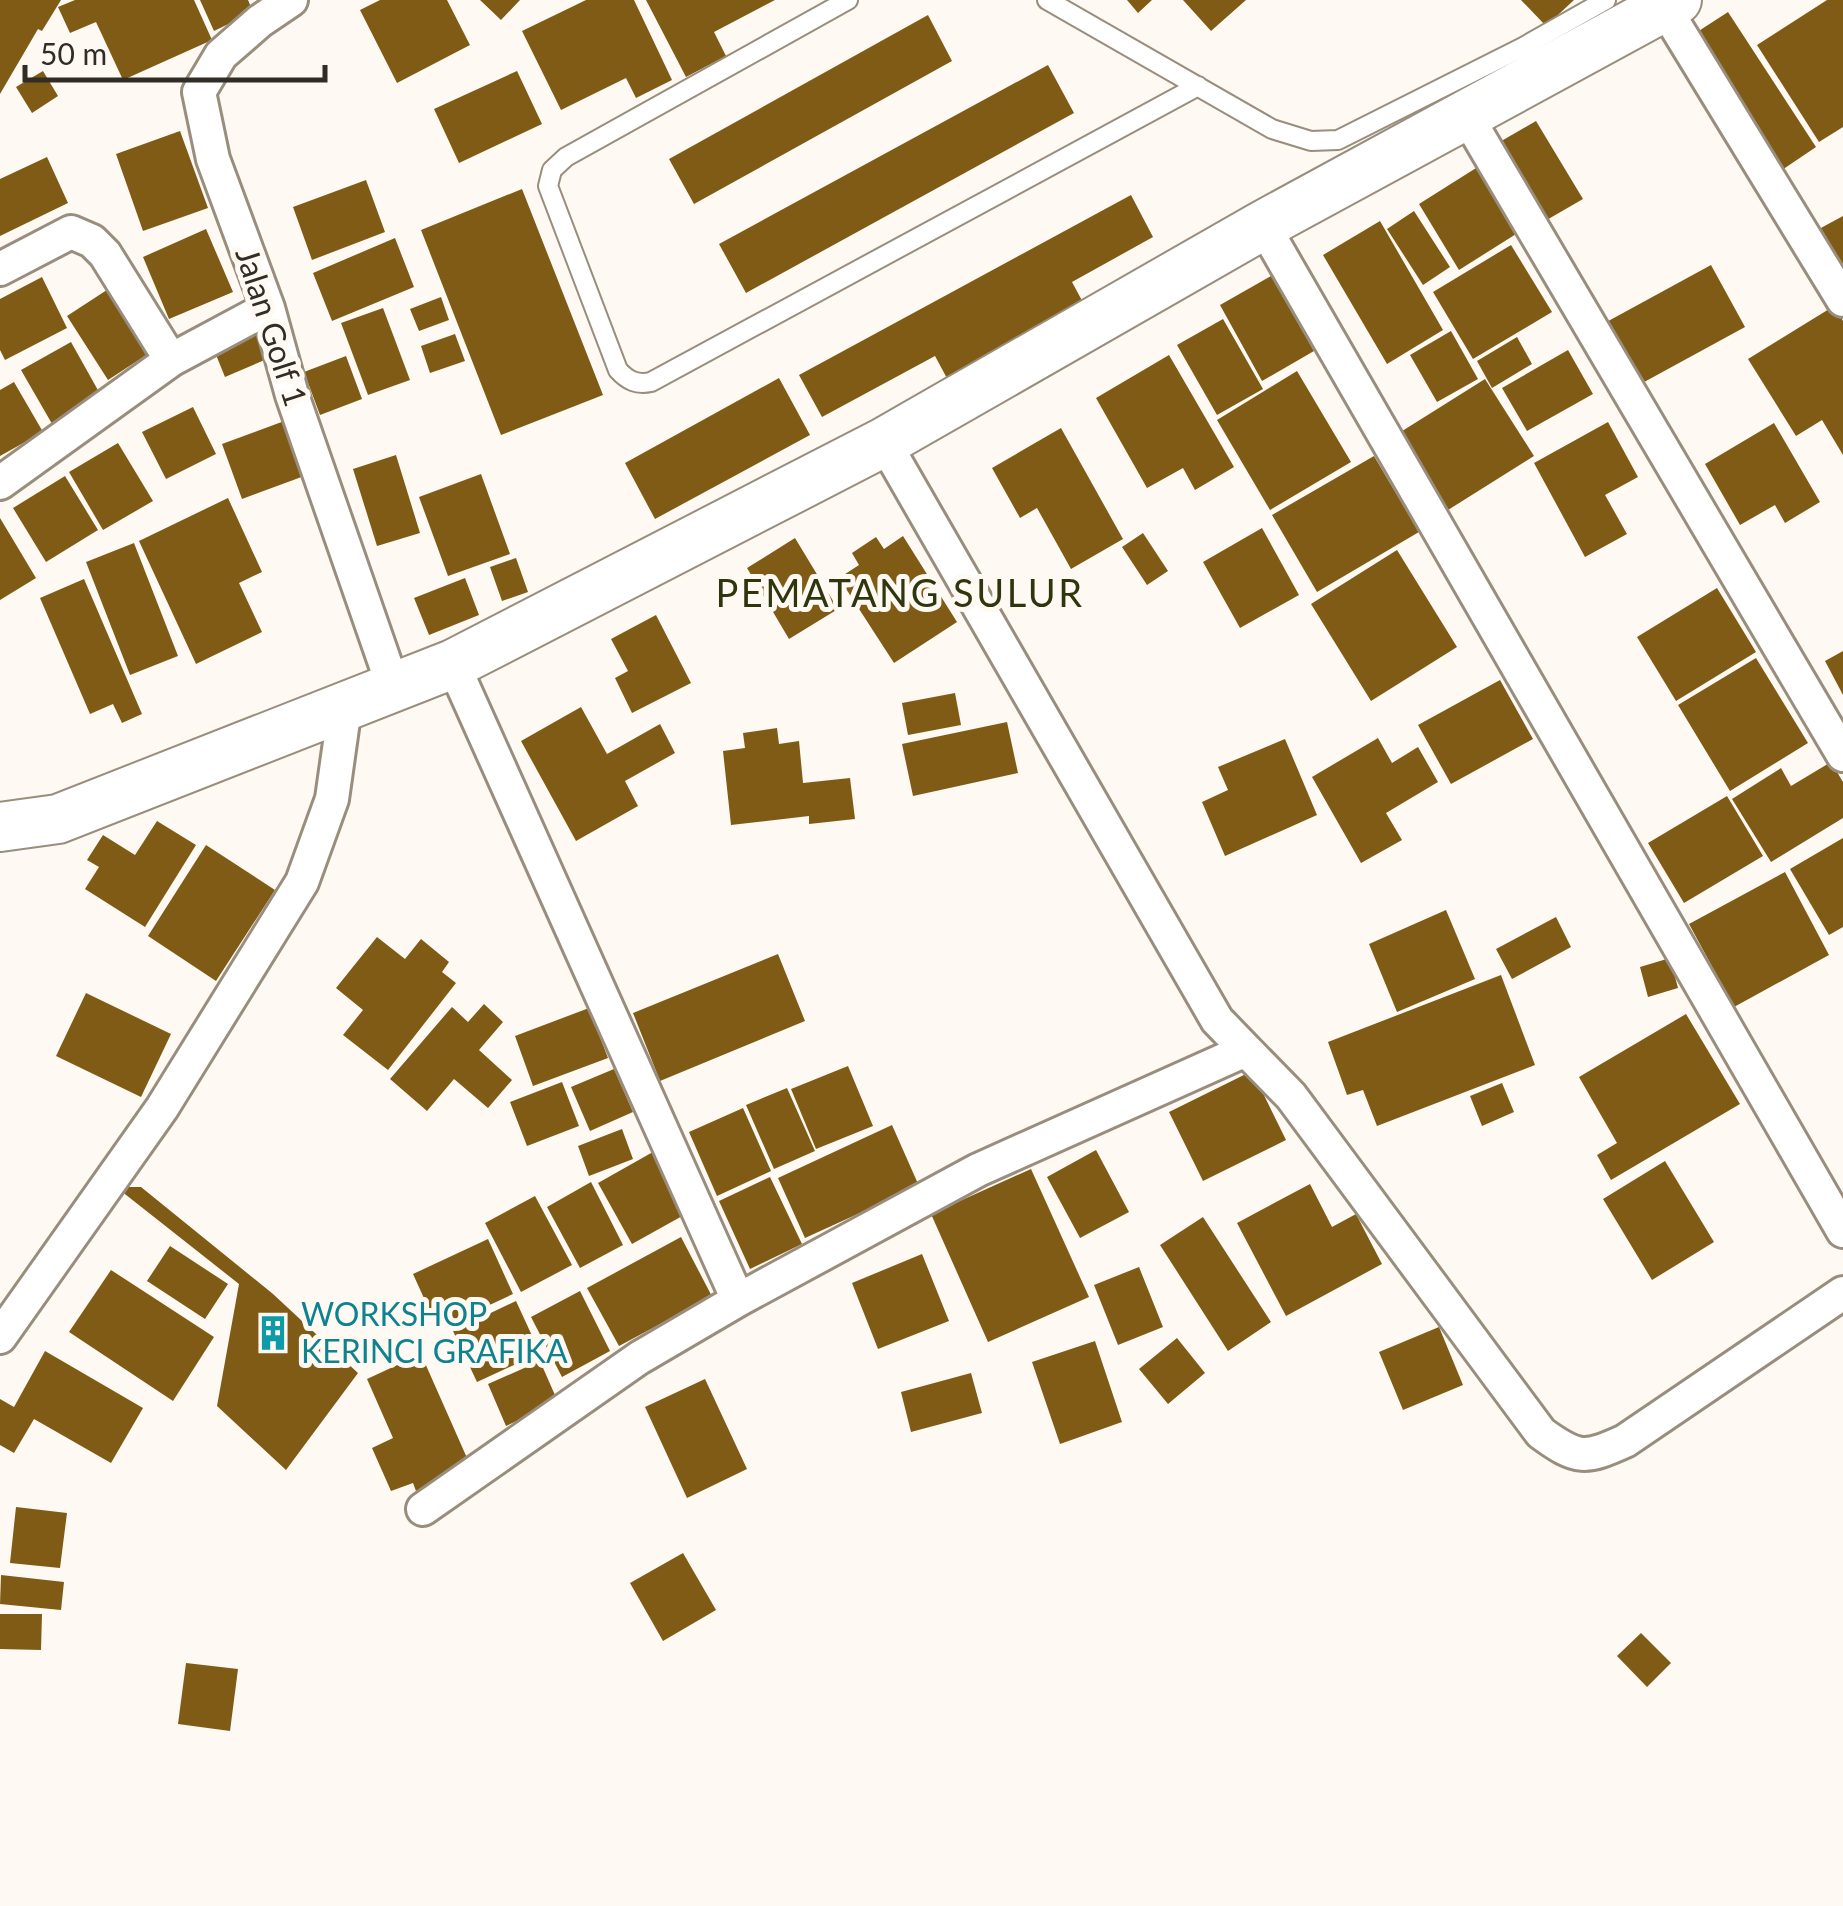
<svg xmlns="http://www.w3.org/2000/svg" width="1843" height="1906" viewBox="0 0 1843 1906" font-family="Lato,sans-serif">
	<style>
		.building { fill: #805b15 }
		.lines { fill: none; stroke-linecap: round; stroke-linejoin: round }
		.lane-casing { stroke: #998e7d; stroke-width: 22 }
		.street-casing { stroke: #998e7d; stroke-width: 38 }
		.secondary-casing { stroke: #998e7d; stroke-width: 52 }
		.lane { stroke: #fff; stroke-width: 18 }
		.street { stroke: #fff; stroke-width: 32 }
		.secondary { stroke: #fff; stroke-width: 48 }
		.labels { text-anchor: middle; stroke-width: 10; stroke-linejoin: round; paint-order: stroke }
		.street-label { font-size: 32px; fill: #312c26; stroke: #fef9f2 }
		.culture-label { font-size: 32px; fill: #0d838f; stroke: #fef9f2; text-anchor: start }
		.quarter-label { font-size: 38px; letter-spacing: 2.5px; fill: #2f360e; stroke: #fef9f2 }
	</style>
	<rect width="100%" height="100%" fill="#fef9f2"/>
	<path class="building" d="M0,0H61L42,31L38,29L0,94Z
		M75,0H194L212,40L123,80L96,22L70,33L58,7Z
		M200,0H248L253,12L214,31Z
		M380,0H447L470,45L397,83L360,10Z
		M480,0H520L501,20Z
		M586,0H634L672,80L636,98L626,78L561,110L522,31Z
		M646,0H775L714,32L726,56L686,77Z
		M1127,0H1152L1138,13Z
		M1183,0H1246L1211,31Z
		M1521,0H1574L1546,26Z
		M1827,0H1843V127L1819,142L1757,45Z
		M1728,12L1816,147L1779,172L1691,36Z
		M928,15L952,61L694,204L669,159Z
		M1048,65L1074,113L746,293L719,244Z
		M43,71L58,96L32,113L16,87Z
		M517,71L542,124L459,163L434,109Z
		M1536,121L1583,199L1538,225L1491,147Z
		M180,131L208,208L143,231L116,154Z
		M47,157L68,203L0,236V179Z
		M1484,163L1524,229L1459,270L1419,204Z
		M366,180L385,232L312,260L293,207Z
		M522,189L603,395L501,435L421,230Z
		M1131,195L1153,237L1072,282L1086,308L949,382L935,356L822,417L799,375Z
		M1414,211L1450,267L1423,285L1387,229Z
		M1843,216V275L1819,229Z
		M1380,221L1443,330L1387,364L1323,255Z
		M206,229L233,292L169,319L143,257Z
		M395,238L414,287L332,321L313,273Z
		M1511,245L1552,312L1473,359L1433,292Z
		M1711,265L1745,327L1635,387L1601,325Z
		M1271,276L1314,351L1262,381L1220,305Z
		M42,277L67,328L5,360L0,350V299Z
		M113,286L154,350L108,380L67,316Z
		M441,297L449,320L419,331L410,309Z
		M1834,306L1843,321V455L1822,420L1796,436L1748,359Z
		M383,308L410,380L368,395L341,323Z
		M1223,319L1263,389L1217,415L1177,345Z
		M254,326L267,359L225,377L212,345Z
		M1451,331L1478,379L1437,402L1410,355Z
		M455,334L465,361L430,373L421,346Z
		M1517,337L1532,364L1492,388L1477,361Z
		M71,342L104,401L55,429L21,370Z
		M1568,350L1593,394L1527,431L1502,388Z
		M1169,355L1234,467L1195,490L1183,468L1147,488L1096,398Z
		M346,356L362,399L320,415L304,372Z
		M1297,371L1351,462L1270,510L1217,420Z
		M779,378L810,435L655,519L625,463Z
		M1485,379L1534,456L1448,510L1399,433Z
		M14,382L43,432L0,456V390Z
		M193,407L216,454L166,479L142,432Z
		M295,417L315,472L242,499L222,444Z
		M1608,422L1638,477L1605,495L1627,534L1585,557L1534,463Z
		M1774,423L1820,502L1785,523L1775,505L1740,525L1705,464Z
		M1061,428L1123,539L1071,569L1037,508L1020,518L992,468Z
		M118,443L153,501L103,530L69,472Z
		M396,455L420,533L377,546L353,469Z
		M1374,456L1419,532L1317,592L1272,515Z
		M481,474L510,554L448,576L419,497Z
		M65,476L98,530L46,562L13,508Z
		M228,498L262,572L239,583L262,632L196,664L139,541Z
		M0,518L36,578L0,600Z
		M1262,528L1299,595L1240,628L1203,562Z
		M1143,533L1168,571L1147,585L1122,547Z
		M903,536L957,622L894,663L839,578L859,565L852,553L876,537L884,549Z
		M795,538L838,609L789,639L747,568Z
		M134,543L178,656L130,675L86,562Z
		M1397,550L1457,647L1371,701L1311,604Z
		M516,558L528,592L502,601L490,567Z
		M465,578L479,615L429,635L414,598Z
		M84,579L142,714L122,723L113,704L90,714L40,598Z
		M1717,588L1756,652L1676,701L1637,637Z
		M656,615L691,683L632,713L615,678L628,671L611,639Z
		M1843,651V695L1825,661Z
		M1756,658L1808,743L1730,791L1678,705Z
		M1500,680L1533,739L1451,784L1418,725Z
		M955,693L961,725L908,735L902,703Z
		M581,707L607,754L660,724L675,753L625,781L638,806L576,841L521,741Z
		M1007,722L1018,773L913,796L902,744Z
		M777,728L779,744L799,741L803,783L850,778L855,819L809,824V816L731,825L723,751L745,748L743,733Z
		M1378,738L1392,763L1418,747L1438,782L1386,813L1402,840L1361,863L1312,777Z
		M1285,739L1317,815L1225,856L1202,802L1228,790L1218,767Z
		M1831,762L1843,782V818L1771,862L1732,799L1781,768L1791,786Z
		M1727,796L1763,856L1684,903L1648,843Z
		M157,821L196,845L145,927L85,889L99,867L87,860L103,835L135,855Z
		M1843,838V927L1829,935L1790,869Z
		M206,845L275,890L216,981L148,936Z
		M1785,872L1829,955L1734,1007L1689,924Z
		M1446,910L1475,979L1397,1012L1369,944Z
		M1556,917L1571,947L1512,979L1496,949Z
		M377,937L405,959L421,939L449,962L442,972L456,983L388,1070L343,1035L363,1010L336,988Z
		M778,954L805,1021L660,1081L633,1013Z
		M1670,958L1678,988L1648,997L1640,967Z
		M1501,975L1535,1065L1377,1126L1363,1090L1347,1095L1328,1042Z
		M86,993L171,1034L141,1097L56,1056Z
		M484,1004L503,1022L479,1050L512,1080L488,1108L454,1079L427,1111L390,1079L452,1007L468,1022Z
		M589,1008L608,1058L533,1086L515,1036Z
		M1686,1014L1740,1104L1611,1180L1597,1155L1617,1143L1579,1077Z
		M848,1066L873,1126L816,1149L791,1089Z
		M614,1069L633,1112L590,1131L571,1087Z
		M1252,1071L1286,1140L1203,1181L1169,1112Z
		M562,1082L579,1126L527,1146L510,1102Z
		M1502,1083L1514,1112L1482,1126L1470,1096Z
		M787,1088L815,1151L774,1169L746,1105Z
		M743,1108L771,1171L717,1196L689,1132Z
		M892,1125L919,1186L805,1238L778,1178Z
		M622,1129L633,1159L589,1176L578,1146Z
		M660,1148L693,1210L632,1244L598,1183Z
		M1096,1150L1129,1212L1080,1238L1047,1177Z
		M1665,1161L1714,1242L1652,1280L1603,1199Z
		M1031,1169L1089,1297L988,1342L931,1214Z
		M770,1177L802,1244L750,1269L719,1201Z
		M591,1182L623,1245L580,1268L547,1207Z
		M1310,1184L1332,1227L1356,1214L1382,1264L1286,1316L1237,1223Z
		M116,1187H141L273,1294L358,1373L286,1470L217,1406L239,1284Z
		M535,1196L572,1265L521,1292L485,1223Z
		M1203,1217L1271,1322L1228,1351L1160,1245Z
		M681,1237L718,1308L698,1319L692,1307L619,1346L587,1288Z
		M488,1239L513,1294L438,1329L413,1274Z
		M170,1246L228,1284L205,1319L147,1281Z
		M922,1254L949,1321L878,1349L852,1283Z
		M1139,1267L1163,1327L1118,1345L1094,1285Z
		M111,1270L214,1337L173,1401L69,1332Z
		M580,1291L610,1351L562,1377L531,1317Z
		M516,1301L540,1353L477,1382L453,1331Z
		M1439,1327L1463,1385L1403,1410L1379,1352Z
		M1177,1338L1205,1373L1168,1404L1139,1369Z
		M1095,1341L1122,1422L1060,1444L1032,1362Z
		M45,1351L143,1408L111,1463L34,1419L14,1453L0,1445V1399L14,1407Z
		M421,1354L471,1467L416,1491L413,1483L391,1491L372,1448L393,1438L367,1379Z
		M540,1361L558,1402L506,1426L488,1384Z
		M971,1373L982,1413L911,1432L901,1392Z
		M705,1379L747,1469L687,1498L645,1407Z
		M16,1507L67,1513L60,1568L10,1563Z
		M683,1553L716,1610L663,1641L630,1583Z
		M1,1575L64,1582L61,1610L0,1604Z
		M0,1614H42L41,1650L0,1649Z
		M1641,1633L1671,1663L1647,1687L1617,1656Z
		M186,1663L238,1669L230,1731L178,1724Z"/>
	<g class="lines">
		<defs>
			<path id="lane" d="M848,0L566,157L552,170L548,186L618,370C628,381 637,385 651,382L1198,86
				M1047,0L1272,129L1311,141L1338,140L1523,47L1606,0"/>
			<path id="street" d="M291,0L260,21L221,55L199,92L213,159L268,308L292,395L393,686
				M1664,7L1843,300
				M1466,115L1843,755
				M1263,225L1843,1231
				M0,269L71,232L92,241L105,254L171,360
				M884,442L1217,1020L1246,1050
				M0,483L171,360L268,308
				M453,664L738,1300
				M0,1337L162,1108L302,882L332,799L345,707
				M423,1509L639,1358L738,1300L978,1170L1246,1050L1291,1096L1541,1433C1578,1460 1585,1459 1625,1441L1843,1293"/>
			<path id="secondary" d="M0,827L58,819L453,664L884,442L1263,225L1677,0"/>
		</defs>
		<use href="#lane" class="lane-casing"/>
		<use href="#street" class="street-casing"/>
		<use href="#secondary" class="secondary-casing"/>
		<use href="#lane" class="lane"/>
		<use href="#street" class="street"/>
		<use href="#secondary" class="secondary"/>
	</g>
	<defs>
		<symbol id="building-bare" viewBox="-9 -9 18 18"><path d="M-4-6H4V6H1V3H-1V6H-4ZM-2.5-4.3h1.7v1.8h-1.7ZM.8-4.3h1.7v1.8H.8ZM-2.5-1h1.7V.8h-1.7ZM.8-1h1.7V.8H.8Z" fill="#0f9aa8" stroke="#fef9f2" stroke-width="2.5" paint-order="stroke"/></symbol>
	</defs>
	<g fill-rule="evenodd">
		<use href="#building-bare" x="248" y="1308" width="50" height="50"/>
	</g>
	<g class="labels">
		<g class="street-label">
			<text transform="translate(271 327) rotate(72)" y="11">Jalan Golf 1</text>
		</g>
		<g class="culture-label">
			<text x="301" y="1326">WORKSHOP<tspan x="301" dy="37">KERINCI GRAFIKA</tspan></text>
		</g>
		<g class="quarter-label">
			<text x="900" y="607">PEMATANG SULUR</text>
		</g>
	</g>
	<path d="M25 65v15h300v-15" fill="none" stroke="#312c26" stroke-width="5"/>
	<text x="40" y="65" font-size="30" fill="#312c26" stroke="#fef9f2" stroke-width="8" paint-order="stroke">50 m</text>
</svg>
